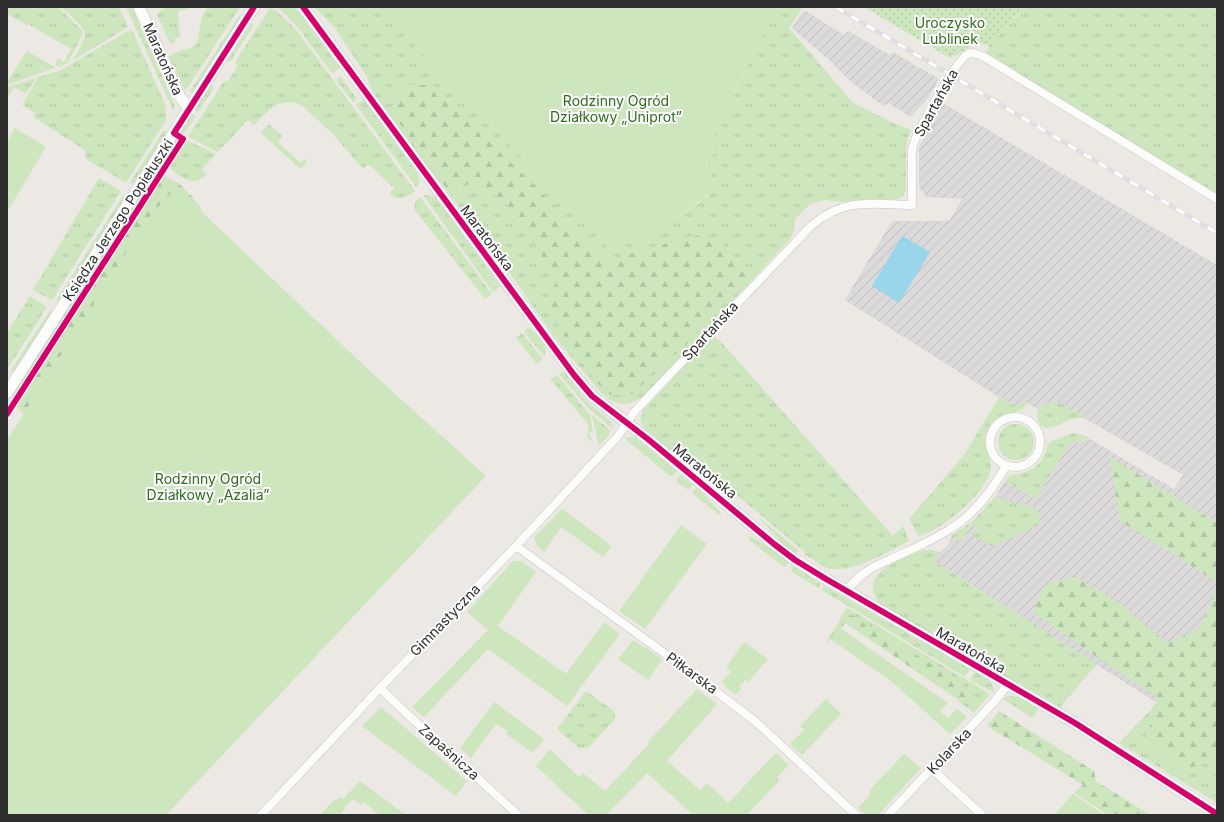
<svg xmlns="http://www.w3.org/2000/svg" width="1224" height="822" viewBox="0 0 1224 822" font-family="Inter,sans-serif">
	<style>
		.industrial { fill: url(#industrial-furrows) }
		.grass { fill: url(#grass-tufts) }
		.forest { fill: url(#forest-firs) }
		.park { fill: url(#park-dots) }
		.garden { fill: #cee6be }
		.water { fill: #99d6ec }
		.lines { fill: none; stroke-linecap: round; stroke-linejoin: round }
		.street-casing { stroke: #c5c4c5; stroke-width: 9 }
		.secondary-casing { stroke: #c5c4c5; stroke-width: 12 }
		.street { stroke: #fcfcfb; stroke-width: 8 }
		.secondary { stroke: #fcfcfb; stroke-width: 11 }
		.rail-casing { stroke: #dfdfe1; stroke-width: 4.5 }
		.rail { stroke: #fff; stroke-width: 3; stroke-dasharray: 9; stroke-linecap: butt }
		.cycleway-casing { stroke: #fff; stroke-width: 8 }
		.cycleway { stroke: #d6006c; stroke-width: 6 }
		.labels { text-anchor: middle; stroke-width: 4; stroke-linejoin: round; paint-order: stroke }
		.park-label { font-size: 14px; fill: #2c6e1b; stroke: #fff }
		.street-label { font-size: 14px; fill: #2e2e2e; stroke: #fff }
	</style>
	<defs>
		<pattern id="industrial-furrows" width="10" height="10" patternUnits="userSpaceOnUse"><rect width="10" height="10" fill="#dcd9db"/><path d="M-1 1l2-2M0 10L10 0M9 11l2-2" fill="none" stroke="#bdbbbc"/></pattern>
		<pattern id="grass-tufts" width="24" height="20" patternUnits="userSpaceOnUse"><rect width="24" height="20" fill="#cee6be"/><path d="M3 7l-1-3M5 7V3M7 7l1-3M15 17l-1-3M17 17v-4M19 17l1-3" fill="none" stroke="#b1c6a4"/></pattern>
		<pattern id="forest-firs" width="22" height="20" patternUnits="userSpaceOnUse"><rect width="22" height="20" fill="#cee6be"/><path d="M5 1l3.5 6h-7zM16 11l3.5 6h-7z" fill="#b1c6a4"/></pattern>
		<pattern id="park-dots" width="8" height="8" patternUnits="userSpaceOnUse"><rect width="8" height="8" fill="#cee6be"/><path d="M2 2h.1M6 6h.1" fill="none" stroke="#b1c6a4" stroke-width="1.8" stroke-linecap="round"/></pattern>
	</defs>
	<rect width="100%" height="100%" fill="#ece8e4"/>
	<path class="industrial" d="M804,10L844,35L848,31L890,55L893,52L939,79L928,98L912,116H909L888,103L883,106L849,80L828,59L792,28Z
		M941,102L1217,265V741L934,561L940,552L947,546L952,537L951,536L967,526L983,511L995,497L1005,481L1036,499L1069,444L1090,439L1174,489L1183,475L1058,403L1049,417L1026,402L1016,406L999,397L845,300L892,221H949L962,199L926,197L919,187V147Z"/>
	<path class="grass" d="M7,7H58L81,29L83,33L68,63L59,67L55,64L58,58L64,62L71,49L28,24L27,25L7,14Z
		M61,7H119L128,27L72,61C76,54 84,42 85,35C86,27 67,13 61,7Z
		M126,7H132L172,99L175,107L173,110Z
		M166,7H187V10L178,11L180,37L174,39L175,42L170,44L157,14Z
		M208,7H240L186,90L184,89L169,57L174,53L193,47L197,43L202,16Z
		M277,7H295L340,68L333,73L331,72L296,25Z
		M315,7H378L609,248L653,235L709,195L714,135L770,17L759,7H803L789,28L853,103L898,125L912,130L907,139L906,153V189L904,195L898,199H871L842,202L825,200L810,204L795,219L794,231L790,239L647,393C632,406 619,408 603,395L556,339L492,248L425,163L373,93L367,77L335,28Z
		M1026,7H1217V195L986,54L989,45Z
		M270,8L277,11L297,31L415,191C406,198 399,201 389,194L394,188L368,164L363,169L332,133L301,105L295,103L288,102L278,104L269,110L254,125L248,120L218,152L188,137L224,81H228L237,67L235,62Z
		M239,16L241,17L194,91L189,92Z
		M251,24L254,25L230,62H229L227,61Z
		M130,30L133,32L166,107V120L126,183L86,159L85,150L33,117L35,113L22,105L38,77L61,70Z
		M27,51L56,68H55L7,85V82Z
		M340,76L357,99L353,102L336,80Z
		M36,78L26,94L14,87L9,96L7,93V87Z
		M211,85L214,88L198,112L195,110Z
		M363,99L417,173L420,181L417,188L356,105Z
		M192,114L196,116L183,135L180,133Z
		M269,124L282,136L278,142L301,163L305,158L307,163L302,168H299L261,133Z
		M164,130L168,133L137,181L134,183L129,184Z
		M177,138L180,140L166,162L167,153Z
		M186,140L216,154L202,169L207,174C192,189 182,177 168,167Z
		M160,173L15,397L11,395L151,178L156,174Z
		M99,178L121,191L52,300L33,290Z
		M124,194V201L61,299L55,302Z
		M423,195L433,196L436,198L500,286L498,288L493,292Z
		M420,197L492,294L485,299L414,209L415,202Z
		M30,296L47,307L7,370V333Z
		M51,309V316L15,370L9,373Z
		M527,327C535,329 545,344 546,352L544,356L524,332Z
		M522,333L543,359L537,364L516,338Z
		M713,335L723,344L893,536L903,526L909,541C889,551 848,577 825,567C818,563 811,558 804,554L805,552L690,456L685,462C675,454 645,432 641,423C640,418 642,414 643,410Z
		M564,371L576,388L586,401L612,422L613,429L589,409L559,374Z
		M557,375L590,415L593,433L591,431L588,434L591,437L593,443L587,437L588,428L589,425L550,379Z
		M999,397L1016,406L1025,402L1028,404C1017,417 999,408 988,429C980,445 991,453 991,467C990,490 941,532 918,536L909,519L964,455Z
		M1050,402L1061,403L1084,416V418C1079,418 1075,418 1071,419C1058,424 1037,439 1037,412L1042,405Z
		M592,415L610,430L609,435L599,446Z
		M998 442a18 18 0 1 1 36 0a18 18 0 1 1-36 0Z
		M1073,433L1083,435L1091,438L1069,444L1036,499L1005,481V480L1011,475L1026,472L1034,468L1042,460L1048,445L1052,441Z
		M629,437L636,438L677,471L672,476H670L625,439Z
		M694,462L733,496H732C716,488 703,477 689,465Z
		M681,475L693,485L688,490L677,482V479Z
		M697,487L721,513L719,515L692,493Z
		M995,497L1035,508C1041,513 1042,519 1037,526L993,546H991L973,535L978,528L972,524L961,542L951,536L973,521Z
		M759,518H760L798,550L796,554L784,545Z
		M749,536L766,545L788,562V563L786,566L784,567L749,540L748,537Z
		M923,550H933L940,552L934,561L1097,664L1060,707L981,662L982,659L958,646L957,644L934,630L932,634L879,603C857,572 901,560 923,550Z
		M794,566L821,584L818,588L792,572L791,569Z
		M824,586L970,669L965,677L822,590Z
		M848,608L990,694L974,713L958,701L961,698L847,622L824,646L846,609Z
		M975,672C984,677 994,681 994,693L970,680Z
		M586,691L614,711L615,713V719L588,748H579L557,729Z
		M1007,696C1018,694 1029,703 1038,709L1033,718L1003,699Z
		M1157,703L1217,741V803L1119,743Z"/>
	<path class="forest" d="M407,85H425L450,104L538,189L595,250L610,260L694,235L720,242L740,262L751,271L734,293L682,349L661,365L655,373L632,394L611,395L596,382L548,312L556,284L538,249L507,204L475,181L450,193L407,135L393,113L398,93Z
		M162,176C179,178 196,200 204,213L188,199L150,216L24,414L15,406Z
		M1110,457L1217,523V582L1120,521Z
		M1074,576L1123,606L1167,643L1199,629L1212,602L1217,583V758L1183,771L1157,750L1147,736L1158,698L1092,654L1033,612L1045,585Z
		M848,613L961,682L967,692L964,704L844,622Z
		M999,711L1094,771L1096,781L1150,815H1108L1074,793L1083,785L987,726Z"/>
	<path class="park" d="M864,7H1025L989,45L976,44L950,58Z"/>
	<path class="garden" d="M378,7H759L770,17L714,135L709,194L653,235L609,248Z
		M15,128L46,147L7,212V144L9,140H8Z
		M172,192L188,199L371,372L486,476L166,815H7V440L150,216Z
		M562,509L607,542L611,547L603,557L561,527L544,552L537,546L534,537Z
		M681,525L707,544L645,629L619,611Z
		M513,561H521L536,572L498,626L566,674L604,622L620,634L567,706L488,649L424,717L412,707L488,630L467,612Z
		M840,628L948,703L940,711L948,718L957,709L967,717L950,734L891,681L830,639Z
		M633,640L661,658L662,660L648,680L618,659Z
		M744,642L768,659L748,682L745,680L739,686L741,689L735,695L721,682L731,672L726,667Z
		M697,689L717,704L667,761L700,790L707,783L728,803L776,753L789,765L777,777L780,780L747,815H693L647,773L606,815H588L536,766L550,749L579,777L583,773L605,791L649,744L648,742Z
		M826,699L841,714L802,755L790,744L804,730L800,726Z
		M494,702L544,739L533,753L506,734L508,731L496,724L471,758L460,748Z
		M381,707L467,781L456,796L362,726Z
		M904,754L921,768L878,815H866L858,808L871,794L869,791Z
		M360,781L406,815H379L364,802L361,805L353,799L345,807L346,808L340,815H320L335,799L337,800L340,797L343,799Z
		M1073,794L1104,815H1054Z"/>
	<path class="water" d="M902,236L930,252L899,303L872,286Z"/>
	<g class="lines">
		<defs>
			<path id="street" d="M990 442a25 25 0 1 1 50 0a25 25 0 1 1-50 0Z
				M516,546L678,663L755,721L856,815
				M846,591C852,584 858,577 866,572C872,567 880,564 887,561C908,551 930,542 950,529C975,514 992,490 1006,466
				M380,688L406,713L518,815
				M932,769L982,815
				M261,815L380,688L516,546L618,436L635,411L811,226C845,197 870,204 912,205C912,192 912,180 912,168C912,160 911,153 913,146C917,131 956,60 968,54C974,51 981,56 986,58L1217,199
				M888,815L994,702L1008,684"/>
			<path id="secondary" d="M139,7L180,97L190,109
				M303,7L574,375L592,396L649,440L774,544L795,560L826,579L1075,723L1217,814
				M7,393L254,7"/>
		</defs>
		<use href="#street" class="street-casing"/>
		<use href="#secondary" class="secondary-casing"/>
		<use href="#street" class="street"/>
		<use href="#secondary" class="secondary"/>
		<defs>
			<path id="rail" d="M836,7L1217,233"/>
		</defs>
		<use href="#rail" class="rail-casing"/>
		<use href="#rail" class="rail"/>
		<defs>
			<path id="cycleway" d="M303,7L574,375L592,396L649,440L774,544L795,560L826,579L1075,723L1217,814
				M7,414L183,139L174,133L254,7"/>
		</defs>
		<use href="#cycleway" class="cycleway-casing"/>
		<use href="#cycleway" class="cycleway"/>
	</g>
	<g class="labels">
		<g class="park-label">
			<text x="950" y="28">Uroczysko<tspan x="950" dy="16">Lublinek</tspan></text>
			<text x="616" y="106">Rodzinny Ogród<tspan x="616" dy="16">Działkowy „Uniprot”</tspan></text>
			<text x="208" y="484">Rodzinny Ogród<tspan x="208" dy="16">Działkowy „Azalia”</tspan></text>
		</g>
		<g class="street-label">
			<text transform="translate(163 59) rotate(66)" y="5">Maratońska</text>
			<text transform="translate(936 103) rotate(-61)" y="5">Spartańska</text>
			<text transform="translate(118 220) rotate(-57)" y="5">Księdza Jerzego Popiełuszki</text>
			<text transform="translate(487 238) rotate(53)" y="5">Maratońska</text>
			<text transform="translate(710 331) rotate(-47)" y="5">Spartańska</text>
			<text transform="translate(705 471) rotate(39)" y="5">Maratońska</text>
			<text transform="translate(445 620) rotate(-46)" y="5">Gimnastyczna</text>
			<text transform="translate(971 650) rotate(30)" y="5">Maratońska</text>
			<text transform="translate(692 673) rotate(36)" y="5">Piłkarska</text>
			<text transform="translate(949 751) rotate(-47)" y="5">Kolarska</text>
			<text transform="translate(449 752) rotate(42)" y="5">Zapaśnicza</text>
		</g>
	</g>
	<rect width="1224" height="822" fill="none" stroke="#2e2e2e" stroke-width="16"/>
</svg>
